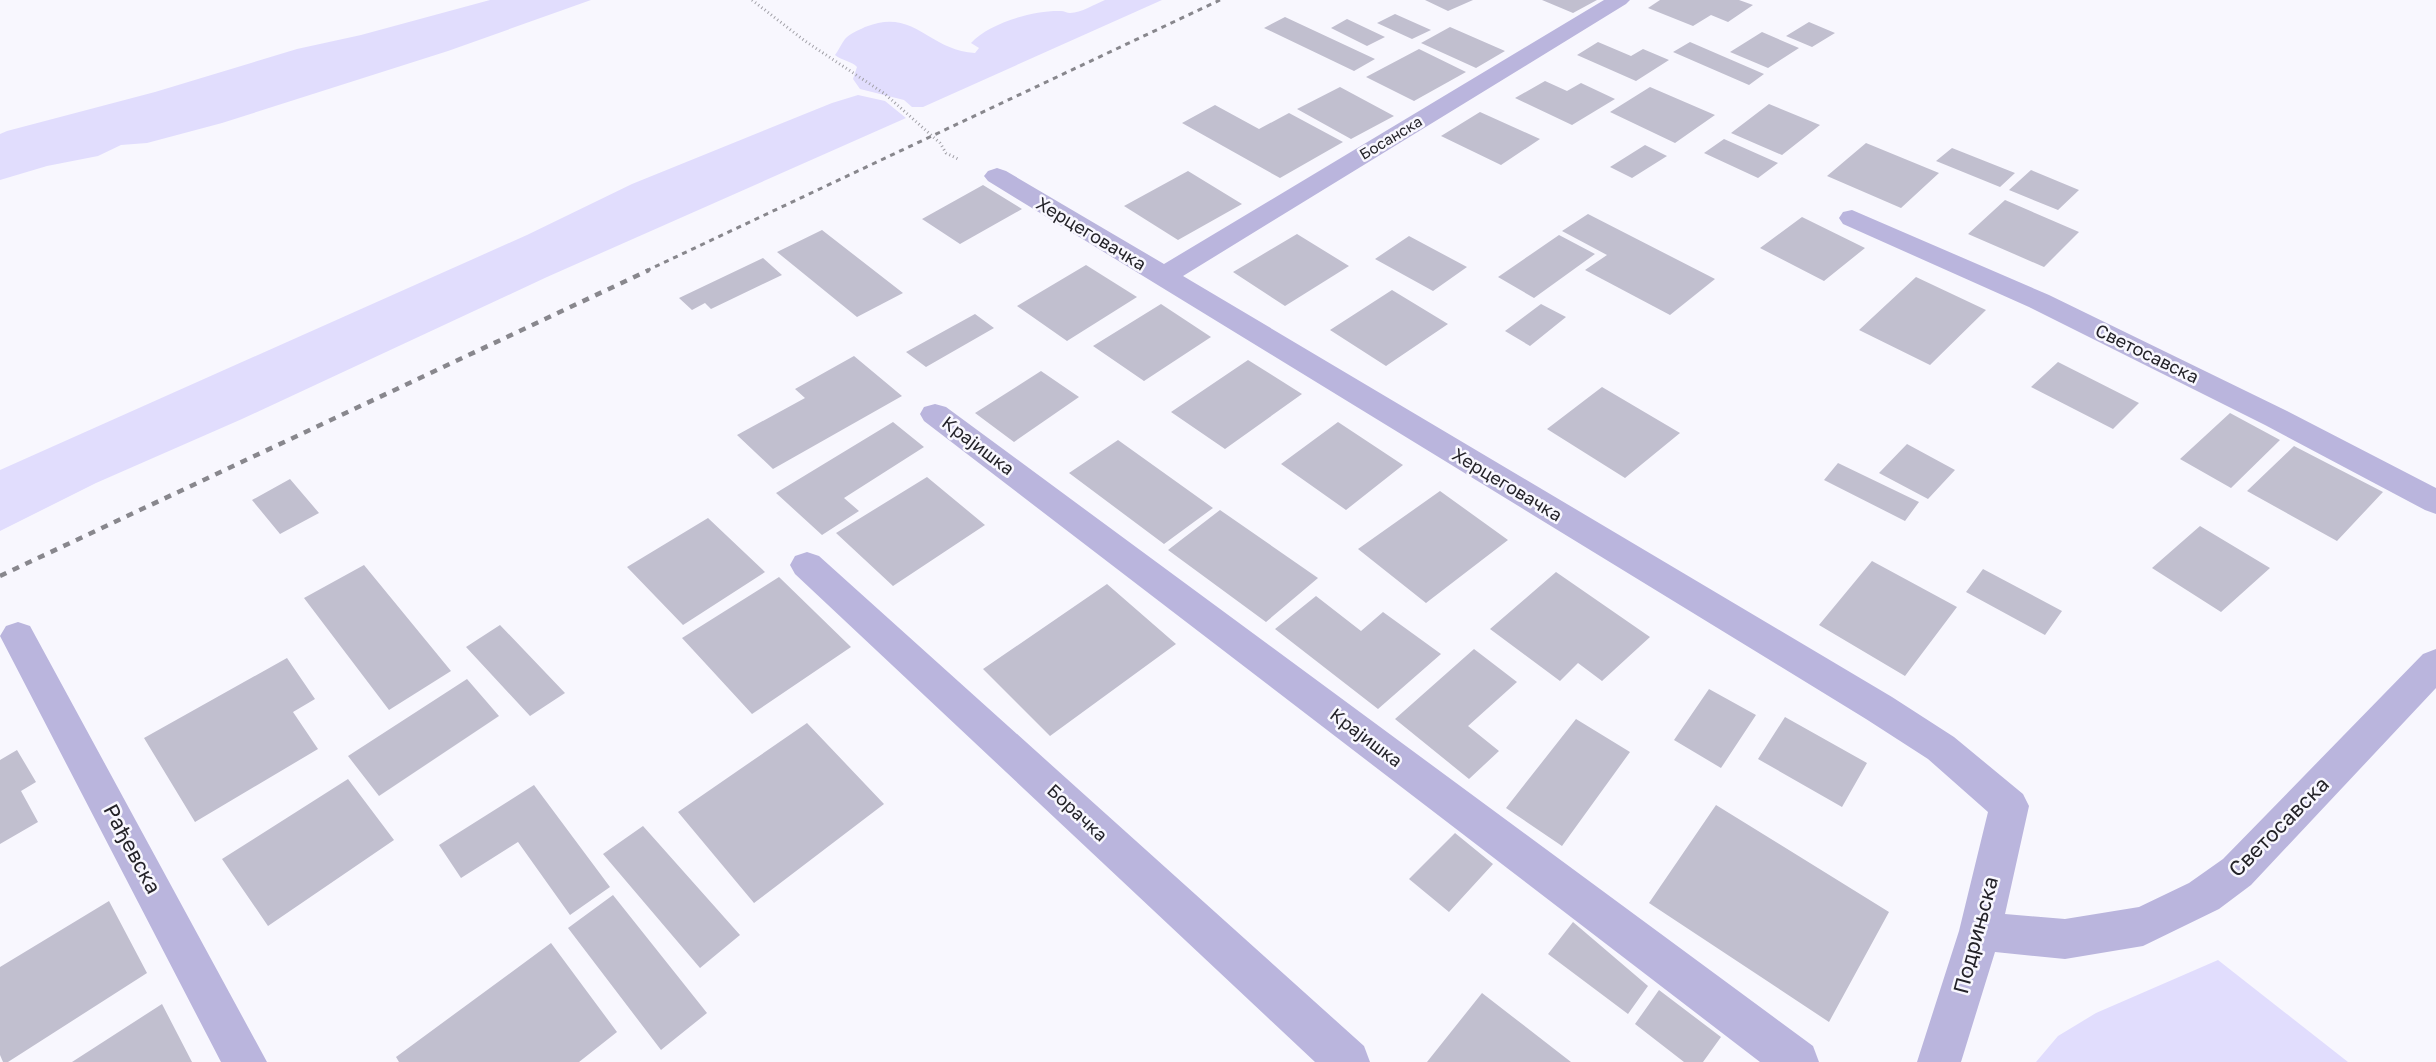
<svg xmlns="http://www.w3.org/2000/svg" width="2436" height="1062" viewBox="0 0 2436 1062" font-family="'Golos Text',sans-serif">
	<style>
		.green { fill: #e1ddfd }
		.building { fill: #c1bfcf }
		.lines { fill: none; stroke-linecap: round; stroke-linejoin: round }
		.path { stroke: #a2a1a8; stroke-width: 3; stroke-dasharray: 1 3; stroke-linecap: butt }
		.minor { fill: #bab5dd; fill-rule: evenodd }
		.rail-far1 { stroke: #88878d; stroke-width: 3; stroke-dasharray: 5 5; stroke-linecap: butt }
		.rail { stroke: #88878d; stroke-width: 4.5; stroke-dasharray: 7 7; stroke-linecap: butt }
		.labels { text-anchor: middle; stroke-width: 5; stroke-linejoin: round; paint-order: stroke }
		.far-street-label { font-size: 15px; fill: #242329; stroke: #f8f7fe }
		.street-label { font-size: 18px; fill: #242329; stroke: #f8f7fe }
		.near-street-label { font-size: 21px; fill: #242329; stroke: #f8f7fe }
	</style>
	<rect width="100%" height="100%" fill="#f8f7fe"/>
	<path class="green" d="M490,0H591L448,51L222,123L147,143L121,145L98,156L47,166L0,180V134L7,131L155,92L297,49L361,35Z
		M1105,0H1162L923,107H912L904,100L860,89L853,79L857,67C852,61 842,61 835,55C839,50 841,44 845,39C849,34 859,30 865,27C915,7 927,50 975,53L979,48L971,43C989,23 1034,10 1061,11C1064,11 1067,13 1070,13C1081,13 1095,4 1105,0Z
		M858,95L885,101L906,118L547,277L242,419L96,483L0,531V470L527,235L632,184L832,103Z
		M2218,960L2348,1062H2036L2058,1036L2096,1013Z"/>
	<path class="building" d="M1425,0H1473L1448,11Z
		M1542,0H1597L1573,13Z
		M1660,0H1739L1753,5L1728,22L1711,15L1693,26L1648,8Z
		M1395,14L1431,30L1412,39L1377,23Z
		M1285,17L1375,59L1354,71L1264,28Z
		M1347,19L1385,37L1367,46L1331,28Z
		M1809,22L1835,33L1812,47L1786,36Z
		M1450,27L1505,51L1476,68L1421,43Z
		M1762,32L1799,48L1768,68L1730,52Z
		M1598,42L1631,56L1643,49L1669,60L1636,81L1577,55Z
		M1690,42L1764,74L1749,85L1673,52Z
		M1419,49L1466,72L1414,101L1366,77Z
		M1545,81L1567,91L1581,83L1615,99L1572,125L1515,98Z
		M1340,87L1394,116L1351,139L1297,109Z
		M1650,87L1715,115L1675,143L1610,112Z
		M1769,104L1820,125L1782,155L1731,133Z
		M1215,105L1259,129L1289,113L1343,142L1280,178L1182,123Z
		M1480,112L1540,139L1501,165L1441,136Z
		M1724,139L1778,163L1758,178L1704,153Z
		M1866,143L1939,173L1901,208L1827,176Z
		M1645,145L1667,156L1632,178L1610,167Z
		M1952,148L2015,173L2000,187L1936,161Z
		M2031,170L2079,190L2058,210L2009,190Z
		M1188,171L1242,204L1178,240L1124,206Z
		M983,185L1022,209L960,244L922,219Z
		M2005,200L2079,232L2044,267L1968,234Z
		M1588,214L1715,279L1670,315L1585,270L1607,255L1562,231Z
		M1802,217L1865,248L1824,281L1760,248Z
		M822,230L903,293L857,317L777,252Z
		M1297,234L1349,266L1285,306L1233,272Z
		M1559,235L1595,254L1534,298L1498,277Z
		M1409,236L1467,267L1433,291L1375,259Z
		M763,258L782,275L711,309L705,303L692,310L679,298Z
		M1086,265L1137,297L1067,341L1017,306Z
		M1916,277L1986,310L1930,365L1859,330Z
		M1392,290L1448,324L1386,366L1330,330Z
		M1161,304L1211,337L1144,381L1093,346Z
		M1541,304L1566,317L1530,346L1505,331Z
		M975,314L994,328L926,367L906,352Z
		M854,356L902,396L773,469L737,435L805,398L795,389Z
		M1248,360L1302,394L1225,449L1171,412Z
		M2058,362L2139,403L2113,429L2031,387Z
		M1041,371L1079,397L1014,442L975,413Z
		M1602,387L1680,433L1625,478L1547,429Z
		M2230,413L2280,440L2231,488L2180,459Z
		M893,422L924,447L844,498L859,511L822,535L776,493Z
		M1338,422L1403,465L1346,510L1281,464Z
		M1118,440L1213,508L1164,544L1069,473Z
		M1907,444L1955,470L1928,499L1879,473Z
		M2294,446L2383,492L2337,541L2247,491Z
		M1838,463L1919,502L1905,521L1824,480Z
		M927,477L985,525L893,586L836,533Z
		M290,479L319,513L280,534L252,500Z
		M1440,491L1508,540L1426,603L1358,549Z
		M1220,510L1318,578L1266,622L1168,550Z
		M708,518L765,572L683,625L627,567Z
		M2200,526L2270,568L2221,612L2152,568Z
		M1872,561L1957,607L1905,676L1819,625Z
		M364,565L451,671L389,710L304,598Z
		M1983,569L2062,611L2045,635L1966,592Z
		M1556,572L1650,637L1602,681L1578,663L1560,681L1490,629Z
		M779,577L851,647L752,714L682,638Z
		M1107,584L1176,644L1050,736L983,669Z
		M1316,596L1361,631L1383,612L1441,654L1378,709L1275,629Z
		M500,625L565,693L530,716L466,647Z
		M1474,649L1517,682L1468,726L1499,751L1469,779L1395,719Z
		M287,658L315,699L293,712L318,749L195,822L144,738Z
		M467,679L499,716L379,796L348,756Z
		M1709,689L1756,715L1721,768L1674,740Z
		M1785,717L1867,763L1842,807L1758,759Z
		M1576,719L1630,752L1562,846L1506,808Z
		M807,723L884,804L754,903L678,812Z
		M17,750L36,782L21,791L38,822L0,844V760Z
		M348,779L394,840L268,926L222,859Z
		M534,785L610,887L570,915L518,842L461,878L439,845Z
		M1716,805L1889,912L1829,1022L1649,903Z
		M643,826L740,935L700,968L603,854Z
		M1455,833L1493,864L1449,912L1409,879Z
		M613,895L707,1013L661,1050L568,928Z
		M109,901L147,973L8,1062H3L0,1055V967Z
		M1573,922L1648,986L1628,1014L1548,954Z
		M551,943L617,1032L579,1062H399L396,1057Z
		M1659,990L1721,1037L1703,1062H1684L1635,1024Z
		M1482,993L1571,1062H1427Z
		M162,1004L192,1062H72Z"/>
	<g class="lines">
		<path class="path" d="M752,0L805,41L885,94L940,143L946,153L958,159"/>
		<path class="minor" d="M1604,0H1630L1626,4L1183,276L1892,697L1954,737L2023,794L2029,806L2005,914L2065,919L2139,907L2189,883L2223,859L2423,654L2436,649V688L2251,885L2219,909L2143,946L2065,959L1995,952L1961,1062H1917L1959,931L1988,812L1928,759L1866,719L988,181L984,176L988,171L997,168L1006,171L1164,264Z
			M1852,210L2049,295L2287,411L2436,488V514L2425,510L2265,425L2029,307L1843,224L1839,218L1843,212Z
			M935,404L946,407L1813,1046L1819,1062H1760L924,421L920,414L924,407Z
			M807,552L819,556L1364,1046L1370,1062H1315L795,574L790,565L795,556Z
			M18,622L30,626L267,1062H221L0,636L6,626Z"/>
		<path class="rail-far1" d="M646,271L1220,0"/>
		<path class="rail" d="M0,576L649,270"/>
	</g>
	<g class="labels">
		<g class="far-street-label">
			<text transform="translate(1391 138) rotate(-31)" y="5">Босанска</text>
		</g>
		<g class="street-label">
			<text transform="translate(1091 234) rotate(31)" y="6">Херцеговачка</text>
			<text transform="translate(2147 354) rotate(26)" y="6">Светосавска</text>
			<text transform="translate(978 446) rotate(37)" y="6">Крајишка</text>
			<text transform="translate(1507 485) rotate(31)" y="6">Херцеговачка</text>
			<text transform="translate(1366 738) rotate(37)" y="6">Крајишка</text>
			<text transform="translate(1077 813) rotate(43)" y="6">Борачка</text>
		</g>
		<g class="near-street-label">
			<text transform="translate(2279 827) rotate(-45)" y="7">Светосавска</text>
			<text transform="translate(132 849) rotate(62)" y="7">Рађевска</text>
			<text transform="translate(1976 935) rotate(-75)" y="7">Подрињска</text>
		</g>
	</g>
</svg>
